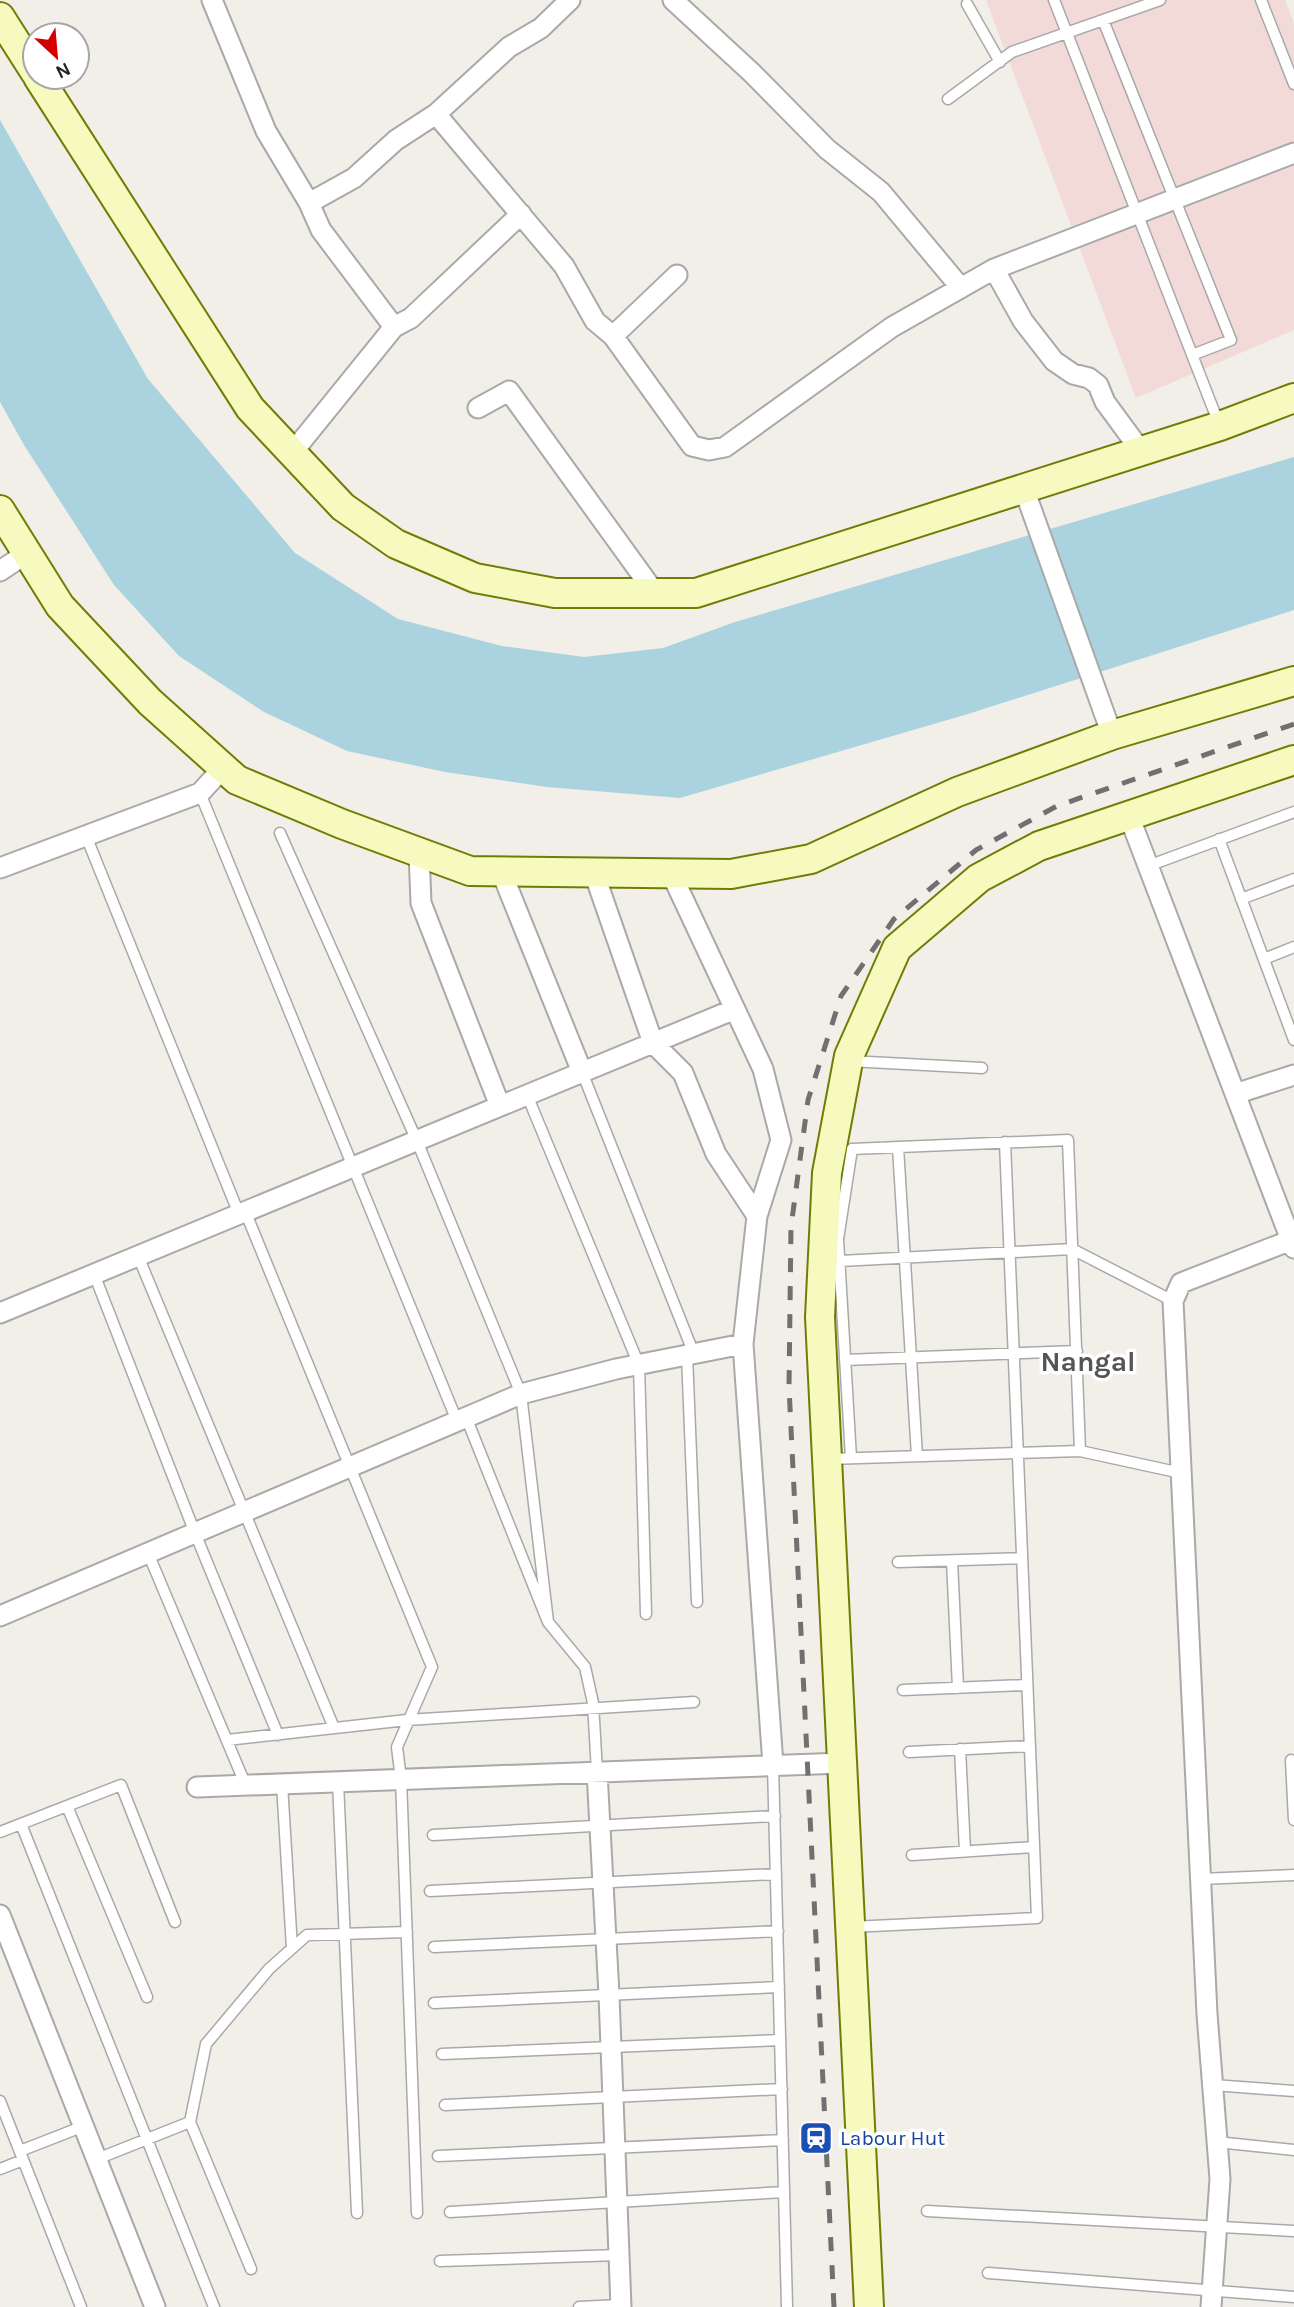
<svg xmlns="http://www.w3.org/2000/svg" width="1294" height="2307" viewBox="0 0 1294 2307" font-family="Karla,sans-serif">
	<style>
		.commercial { fill: #f2dad9 }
		.water { fill: #aad3df }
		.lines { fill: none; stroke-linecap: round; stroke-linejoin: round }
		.lane-casing { stroke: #a9a9a9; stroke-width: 13 }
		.street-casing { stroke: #a9a9a9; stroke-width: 23 }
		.secondary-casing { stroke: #707d05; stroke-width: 32 }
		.lane { stroke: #fff; stroke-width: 10 }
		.street { stroke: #fff; stroke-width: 19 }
		.secondary { stroke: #f7fabf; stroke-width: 28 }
		.rail { stroke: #707070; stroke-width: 5; stroke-dasharray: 14 14; stroke-linecap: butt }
		.labels { text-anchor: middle; stroke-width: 7; stroke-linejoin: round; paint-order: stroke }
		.transit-label { font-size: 21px; fill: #164399; stroke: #fff; text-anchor: start }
		.district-label { font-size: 28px; font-weight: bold; fill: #555; stroke: #fff }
	</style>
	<rect width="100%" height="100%" fill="#f2efe9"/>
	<path class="commercial" d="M986,0H1285L1294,23V330L1136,398Z"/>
	<path class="water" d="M0,120L148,379L295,553L398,619L502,646L584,657L663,648L735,622L1294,457V610L968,714L680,798L547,787L445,772L347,751L264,712L179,656L114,585L24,445L0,402Z"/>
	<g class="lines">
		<defs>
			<path id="lane" d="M1054,0L1219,424
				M1261,0L1294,84
				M967,4L1000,62
				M1103,20L1231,340L1192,355
				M948,99L1012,52L1160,0
				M200,793L457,1421
				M280,833L417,1141L521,1394L548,1622
				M86,836L239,1214
				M1219,839L1294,1040
				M1148,866L1294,812
				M1241,899L1294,879
				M1264,959L1294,947
				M849,1061L982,1068
				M582,1072L694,1354
				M527,1095L639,1365L646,1614
				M898,1147L917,1456
				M245,1211L432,1667L397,1747L401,1779L417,2213
				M138,1256L334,1728
				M840,1261L1072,1249L1173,1301
				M94,1274L195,1533L278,1735
				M687,1355L697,1602
				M845,1360L1077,1351
				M466,1417L548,1622L585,1667L593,1703L597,1772
				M851,1458L838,1239L852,1149L1068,1140L1080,1451
				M828,1459L1080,1451L1181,1473
				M148,1553L246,1786
				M952,1561L958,1688
				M898,1562L1022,1558
				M903,1690L1027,1685
				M227,1740L407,1720L694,1702
				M960,1749L965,1851
				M909,1752L1030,1746
				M1291,1760L1294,1820
				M773,1765L787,2307
				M338,1782L357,2213
				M282,1784L292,1948
				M67,1806L147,1997
				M21,1824L214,2307
				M0,1832L121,1785L175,1922
				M433,1835L775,1816
				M912,1855L1034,1847
				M1200,1879L1294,1875
				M430,1891L776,1874
				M851,1927L1037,1918L1005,1142
				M434,1947L778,1931
				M434,2003L779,1987
				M442,2054L780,2040
				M1213,2085L1294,2091
				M0,2101L81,2307
				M445,2105L782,2089
				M190,2122L251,2269
				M1217,2142L1294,2150
				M20,2151L84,2126
				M438,2156L783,2140
				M97,2159L190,2122L206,2044L269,1969L307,1935L407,1932
				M0,2169L23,2160
				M927,2211L1294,2231
				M450,2212L784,2192
				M440,2261L618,2255
				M988,2273L1294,2297
				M579,2307L620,2305"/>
			<path id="street" d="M212,0L266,131L309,203L321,230L394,327
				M673,0L752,73L827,149L881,192L961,288
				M436,114L564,266L595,321L613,336L692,446L709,450L725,447L892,327L994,269L1294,153
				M309,203L354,178L396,140L436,114L509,47L541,28L570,0
				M994,269L1023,321L1054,361L1073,374L1089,378L1098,385L1105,402L1141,451
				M613,336L677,275
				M478,408L509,391L655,593
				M292,453L394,327L411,318L521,214
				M1024,489L1112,735
				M0,571L27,553
				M1129,816L1294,1248
				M419,852L421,903L500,1106
				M0,868L200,793L223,768
				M501,871L582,1072
				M594,873L653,1043L683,1073L716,1154L757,1216
				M671,873L763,1069L781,1140L757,1216L743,1344L773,1765
				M1235,1094L1294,1075
				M0,1313L735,1009
				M0,1616L521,1394L616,1369L743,1344
				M597,1772L609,1995L621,2307
				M197,1787L843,1763
				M0,1915L155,2307
				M1211,2307L1220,2179L1207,2014L1173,1301L1181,1283L1294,1239"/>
			<path id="secondary" d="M0,17L35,72
				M38,77L250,408L343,507L396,544L475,578L555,593H696L1220,426L1294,398
				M0,510L60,606L150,702L237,780L342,824L470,871L731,874L811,859L957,792L1112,735L1294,681
				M869,2307L820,1317L827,1173L849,1056L897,948L979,878L1039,846L1294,760"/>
		</defs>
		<use href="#lane" class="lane-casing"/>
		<use href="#street" class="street-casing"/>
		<use href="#secondary" class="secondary-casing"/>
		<use href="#lane" class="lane"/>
		<use href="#street" class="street"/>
		<use href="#secondary" class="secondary"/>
		<path class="rail" d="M834,2307L789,1387L791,1227L808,1100L841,996L894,919L976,850L1057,806L1294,724"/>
	</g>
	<defs>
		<symbol id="station-square" viewBox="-11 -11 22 22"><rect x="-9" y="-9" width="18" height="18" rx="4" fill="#1a4fb4" stroke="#fff"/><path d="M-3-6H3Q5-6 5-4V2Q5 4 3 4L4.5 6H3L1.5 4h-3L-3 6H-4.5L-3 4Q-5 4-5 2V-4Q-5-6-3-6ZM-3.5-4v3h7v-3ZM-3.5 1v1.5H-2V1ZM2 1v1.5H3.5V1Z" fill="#fff"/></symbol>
	</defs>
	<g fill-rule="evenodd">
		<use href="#station-square" x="797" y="2119" width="38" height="38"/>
	</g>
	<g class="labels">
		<g class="transit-label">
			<text x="840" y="2145">Labour Hut</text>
		</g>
		<g class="district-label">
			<text x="1088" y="1371">Nangal</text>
		</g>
	</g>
	<g transform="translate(56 56) rotate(154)"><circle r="33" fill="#ffffff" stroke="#a7a7a7" stroke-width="2"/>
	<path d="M0-5L12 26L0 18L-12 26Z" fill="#d40000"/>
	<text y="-10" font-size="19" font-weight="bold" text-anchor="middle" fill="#222222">N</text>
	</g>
</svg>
